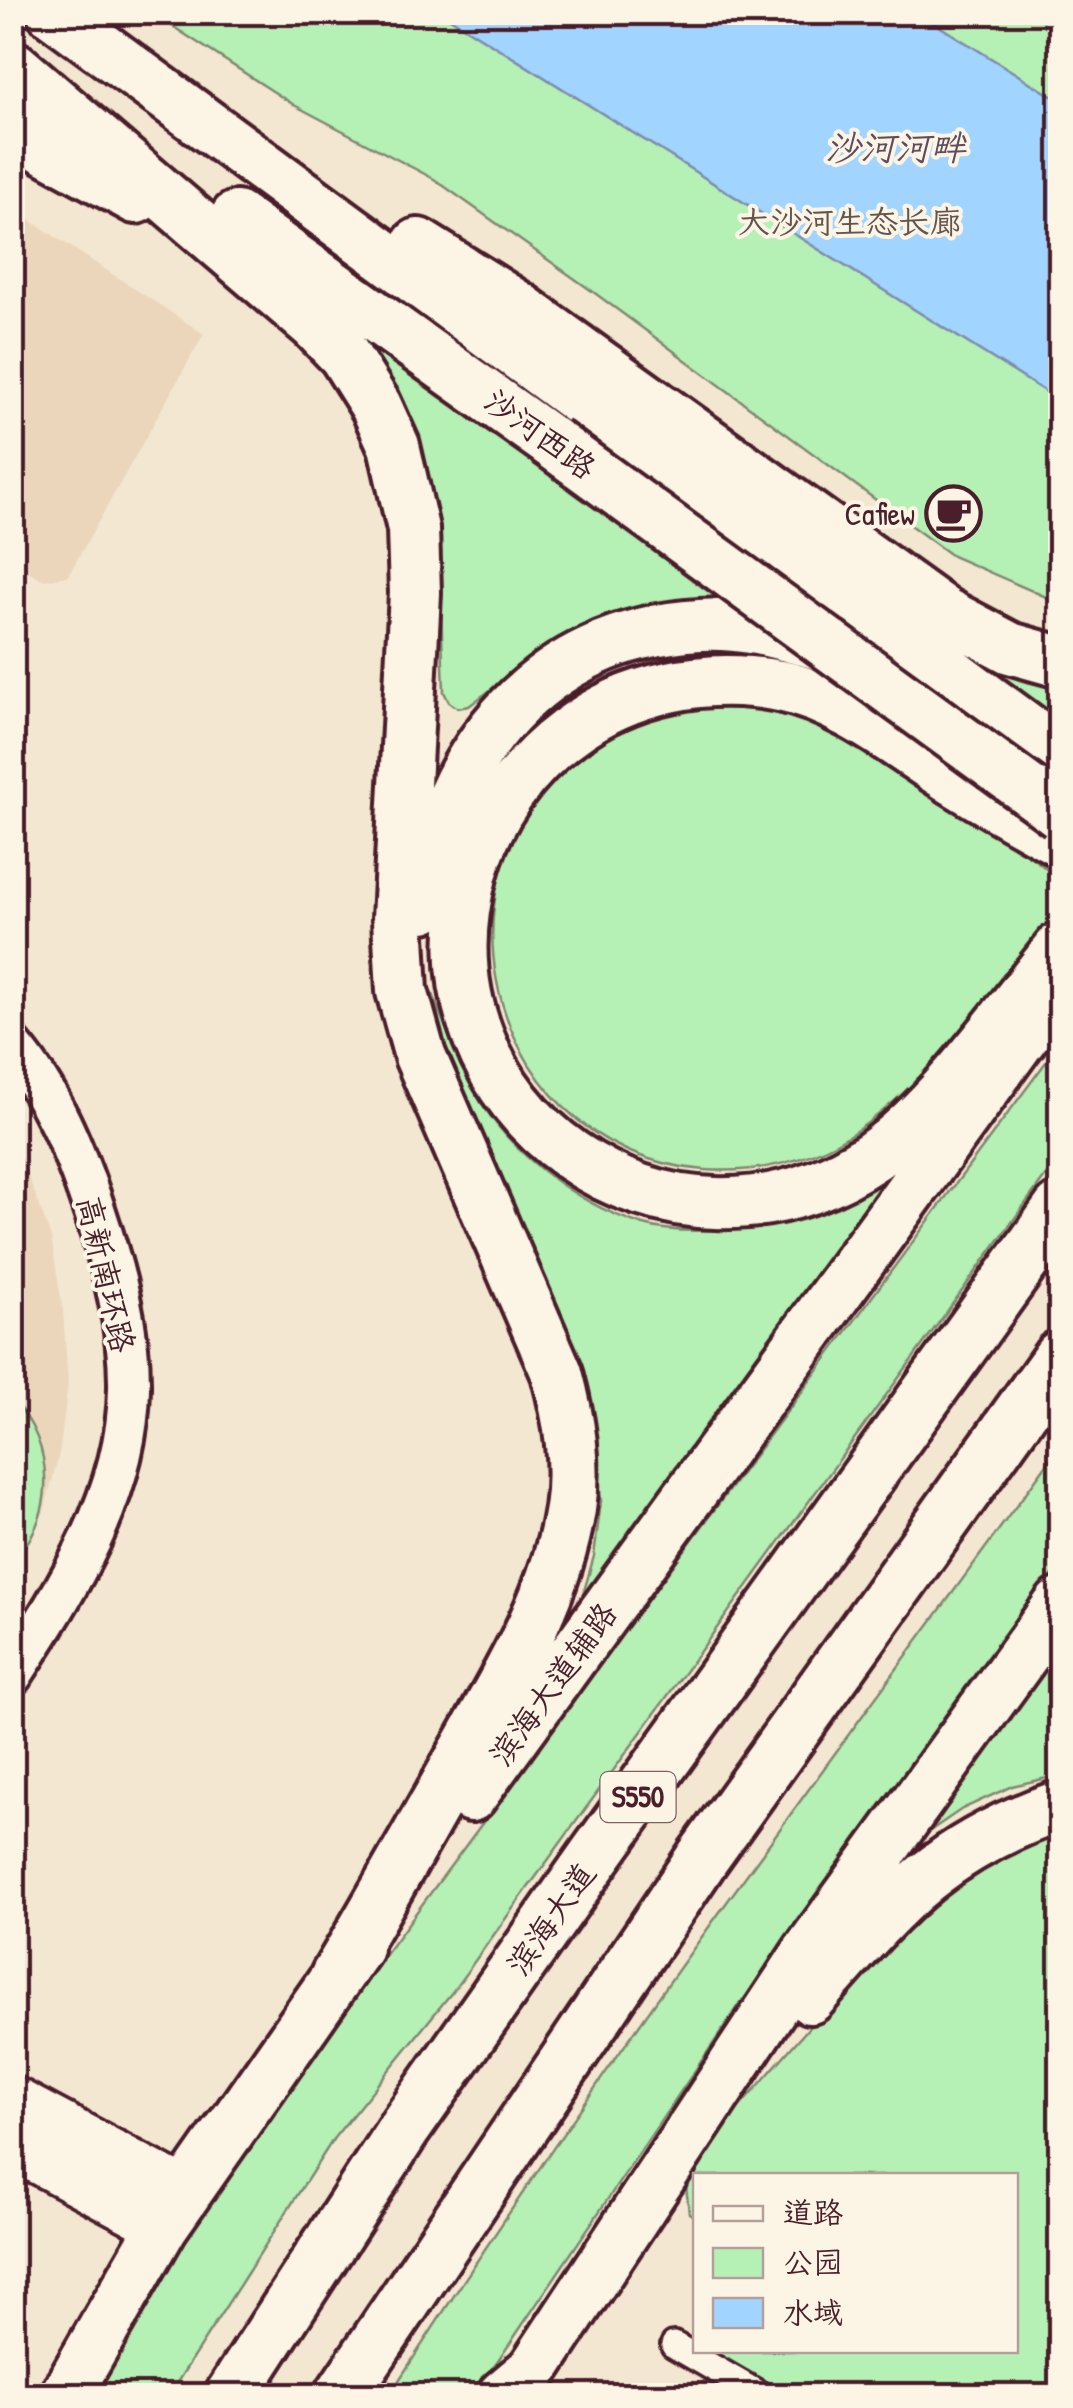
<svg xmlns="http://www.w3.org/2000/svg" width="1073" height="2408" viewBox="0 0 1073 2408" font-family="'Patrick Hand','LXGW WenKai TC',sans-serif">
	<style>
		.built { fill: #ebd6bc }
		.green { fill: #b5f0b5; stroke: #808870; stroke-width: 2.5 }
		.water { fill: #a1d5ff; stroke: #7e8caa; stroke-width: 2.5 }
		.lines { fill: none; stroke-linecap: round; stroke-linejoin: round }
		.pedestrian-casing { stroke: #4a1f2b; stroke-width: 32 }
		.tertiary-casing { stroke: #4a1f2b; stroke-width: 48 }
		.secondary-casing { stroke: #4a1f2b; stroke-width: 52 }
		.primary-casing { stroke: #4a1f2b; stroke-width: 58 }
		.trunk-casing { stroke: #4a1f2b; stroke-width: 60 }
		.pedestrian { stroke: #fcf5e5; stroke-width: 25 }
		.tertiary { stroke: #fcf5e5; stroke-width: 40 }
		.secondary { stroke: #fcf5e5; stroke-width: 45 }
		.primary { stroke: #fcf5e5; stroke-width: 50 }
		.trunk { stroke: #fcf5e5; stroke-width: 52 }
		.primary-bridge-casing { stroke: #4a1f2b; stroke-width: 58; stroke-linecap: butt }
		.primary-bridge { stroke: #fcf5e5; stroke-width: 50 }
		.labels { text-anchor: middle; stroke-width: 8; stroke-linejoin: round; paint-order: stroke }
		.shield { fill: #fcf5e5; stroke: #7f5f63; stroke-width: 2.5 }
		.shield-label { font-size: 30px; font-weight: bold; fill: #4a1f2b }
		.park-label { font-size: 32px; fill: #65534e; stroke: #fcf5e5 }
		.street-label { font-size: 32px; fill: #4a1f2b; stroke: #fcf5e5 }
		.poi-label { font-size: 32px; fill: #4a1f2b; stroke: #fcf5e5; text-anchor: end }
		.water-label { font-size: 35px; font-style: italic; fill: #604c60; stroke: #fcf5e5 }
	</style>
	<rect width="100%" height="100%" fill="#f4e7d2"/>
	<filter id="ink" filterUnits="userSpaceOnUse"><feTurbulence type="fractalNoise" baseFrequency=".01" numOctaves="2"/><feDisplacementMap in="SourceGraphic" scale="20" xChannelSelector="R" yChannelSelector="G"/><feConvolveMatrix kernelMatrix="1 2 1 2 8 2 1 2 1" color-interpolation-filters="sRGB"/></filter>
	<g filter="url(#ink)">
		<path class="built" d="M13,209L204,334L68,576L44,580L13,563Z
			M12,1132L51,1237L63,1310L68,1383L60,1450L44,1512L13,1574Z"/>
		<path class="green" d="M152,13H1060V603L952,556L592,291L434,179L294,105Z
			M321,304L732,609L525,664L469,706L458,708L449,702L444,692L439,547L426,476Z
			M962,657L1022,681L1060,689V731Z
			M717,704C734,705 753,704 770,708C881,735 971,812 1060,879V908C1000,981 919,1100 836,1143C796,1164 750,1173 705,1170C470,1151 412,828 621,728C652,713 683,708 717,704Z
			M433,994C449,1037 464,1080 491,1117C528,1167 585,1207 644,1225C685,1237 760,1228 802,1218C837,1209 867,1188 896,1169L574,1626L594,1556L601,1501L597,1452L582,1386L450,1068Z
			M1060,1043V1156L453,1991L334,2138L169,2395L90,2396L194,2227L381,1960Z
			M13,1399C55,1447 57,1514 13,1561V1519L21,1491V1472L13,1443Z
			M1060,1446V1565L805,1919L738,2007L475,2395L389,2396C597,2069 832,1759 1060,1446Z
			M1060,1632V1775L1012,1786L962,1809L902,1850Z
			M1060,1826V2395H695L722,2351L1016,2350V2176H696L695,2217L689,2213L686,2186L737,2110L931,1887Z"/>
		<path class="water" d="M442,13H918L1060,101V401Z"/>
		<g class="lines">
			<defs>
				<path id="pedestrian" d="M674,2345L762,2396"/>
				<path id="tertiary" d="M12,1047C52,1094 75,1152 94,1209C113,1266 130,1328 129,1388C128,1494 68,1588 12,1674"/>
				<path id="secondary" d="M12,2099L185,2191
					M12,2147L162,2227"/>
				<path id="primary" d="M53,12L1060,753
					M14,67L315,325L344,355L376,406L394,446L413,529L415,593L398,919L402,991L420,1056L557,1373C569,1418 577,1463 570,1509C556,1599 505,1680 461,1758C420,1831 379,1904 336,1976
					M12,130L136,198
					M236,217L551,442
					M418,244L517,306L944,613L1010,648L1060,662
					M1060,841C1024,821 988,801 953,779C899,745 844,699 780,686C706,672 629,687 569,732C522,767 487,816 472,872C406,1111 669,1293 873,1156C939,1111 1009,1011 1060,948
					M423,907C442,753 540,634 700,625C745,622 791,637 834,648
					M471,1796L1060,985
					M810,1998C892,1905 938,1847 1060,1806
					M65,2396L162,2227L357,1948
					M516,2396L809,1951L1060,1604"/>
				<path id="trunk" d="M231,2396L405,2127L595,1856L1060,1209
					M341,2396L703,1857L1060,1357
					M504,2396L529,2375"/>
			</defs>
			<use href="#pedestrian" class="pedestrian-casing"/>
			<use href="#tertiary" class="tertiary-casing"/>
			<use href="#secondary" class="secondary-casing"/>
			<use href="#primary" class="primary-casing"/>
			<use href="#trunk" class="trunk-casing"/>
			<use href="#pedestrian" class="pedestrian"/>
			<use href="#tertiary" class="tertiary"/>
			<use href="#secondary" class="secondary"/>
			<use href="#primary" class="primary"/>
			<use href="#trunk" class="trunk"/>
			<defs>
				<path id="primary-bridge" d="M551,442L1060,813"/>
			</defs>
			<use href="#primary-bridge" class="primary-bridge-casing"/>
			<use href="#primary-bridge" class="primary-bridge"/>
		</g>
	</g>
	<defs>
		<symbol id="cafe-ring" viewBox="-11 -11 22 22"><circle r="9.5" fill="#fcf5e5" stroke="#4a1f2b" stroke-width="1.5"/><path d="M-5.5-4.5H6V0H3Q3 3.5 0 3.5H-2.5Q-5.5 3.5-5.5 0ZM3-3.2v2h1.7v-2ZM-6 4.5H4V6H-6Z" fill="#4a1f2b"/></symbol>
	</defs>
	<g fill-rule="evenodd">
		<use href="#cafe-ring" x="922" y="482" width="63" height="63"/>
	</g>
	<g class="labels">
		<rect class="shield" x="600.5" y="1772" width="75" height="50" rx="8"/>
		<g class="shield-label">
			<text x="638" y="1807">S550</text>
		</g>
		<g class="park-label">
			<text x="850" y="233">大沙河生态长廊</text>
		</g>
		<g class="street-label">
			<text transform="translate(540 434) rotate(36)" y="11">沙河西路</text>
			<text transform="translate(106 1274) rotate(77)" y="11">高新南环路</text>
			<text transform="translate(553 1684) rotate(-54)" y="11">滨海大道辅路</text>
			<text transform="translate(551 1919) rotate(-55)" y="11">滨海大道</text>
		</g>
		<g class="poi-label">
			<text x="915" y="525">Cafiew</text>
		</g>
		<g class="water-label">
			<text x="895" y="160">沙河河畔</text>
		</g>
	</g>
	<rect width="1073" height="2408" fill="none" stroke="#fcf5e5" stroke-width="50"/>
	<rect x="25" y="25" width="1023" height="2358" fill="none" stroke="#4a1f2b" stroke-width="4" filter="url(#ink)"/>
	<rect x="693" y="2173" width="325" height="180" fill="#fcf5e5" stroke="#b59f9b" stroke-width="2.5"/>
	<rect x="713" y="2206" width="50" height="15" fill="#fcf5e5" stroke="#b59f9b" stroke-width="2.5"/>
	<text x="783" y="2223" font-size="30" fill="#4a1f2b">道路</text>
	<rect x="713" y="2248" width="50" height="30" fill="#b5f0b5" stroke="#b59f9b" stroke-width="2.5"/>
	<text x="783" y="2273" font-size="30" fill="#4a1f2b">公园</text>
	<rect x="713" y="2298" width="50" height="30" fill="#a1d5ff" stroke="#b59f9b" stroke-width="2.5"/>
	<text x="783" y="2323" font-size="30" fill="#4a1f2b">水域</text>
</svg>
